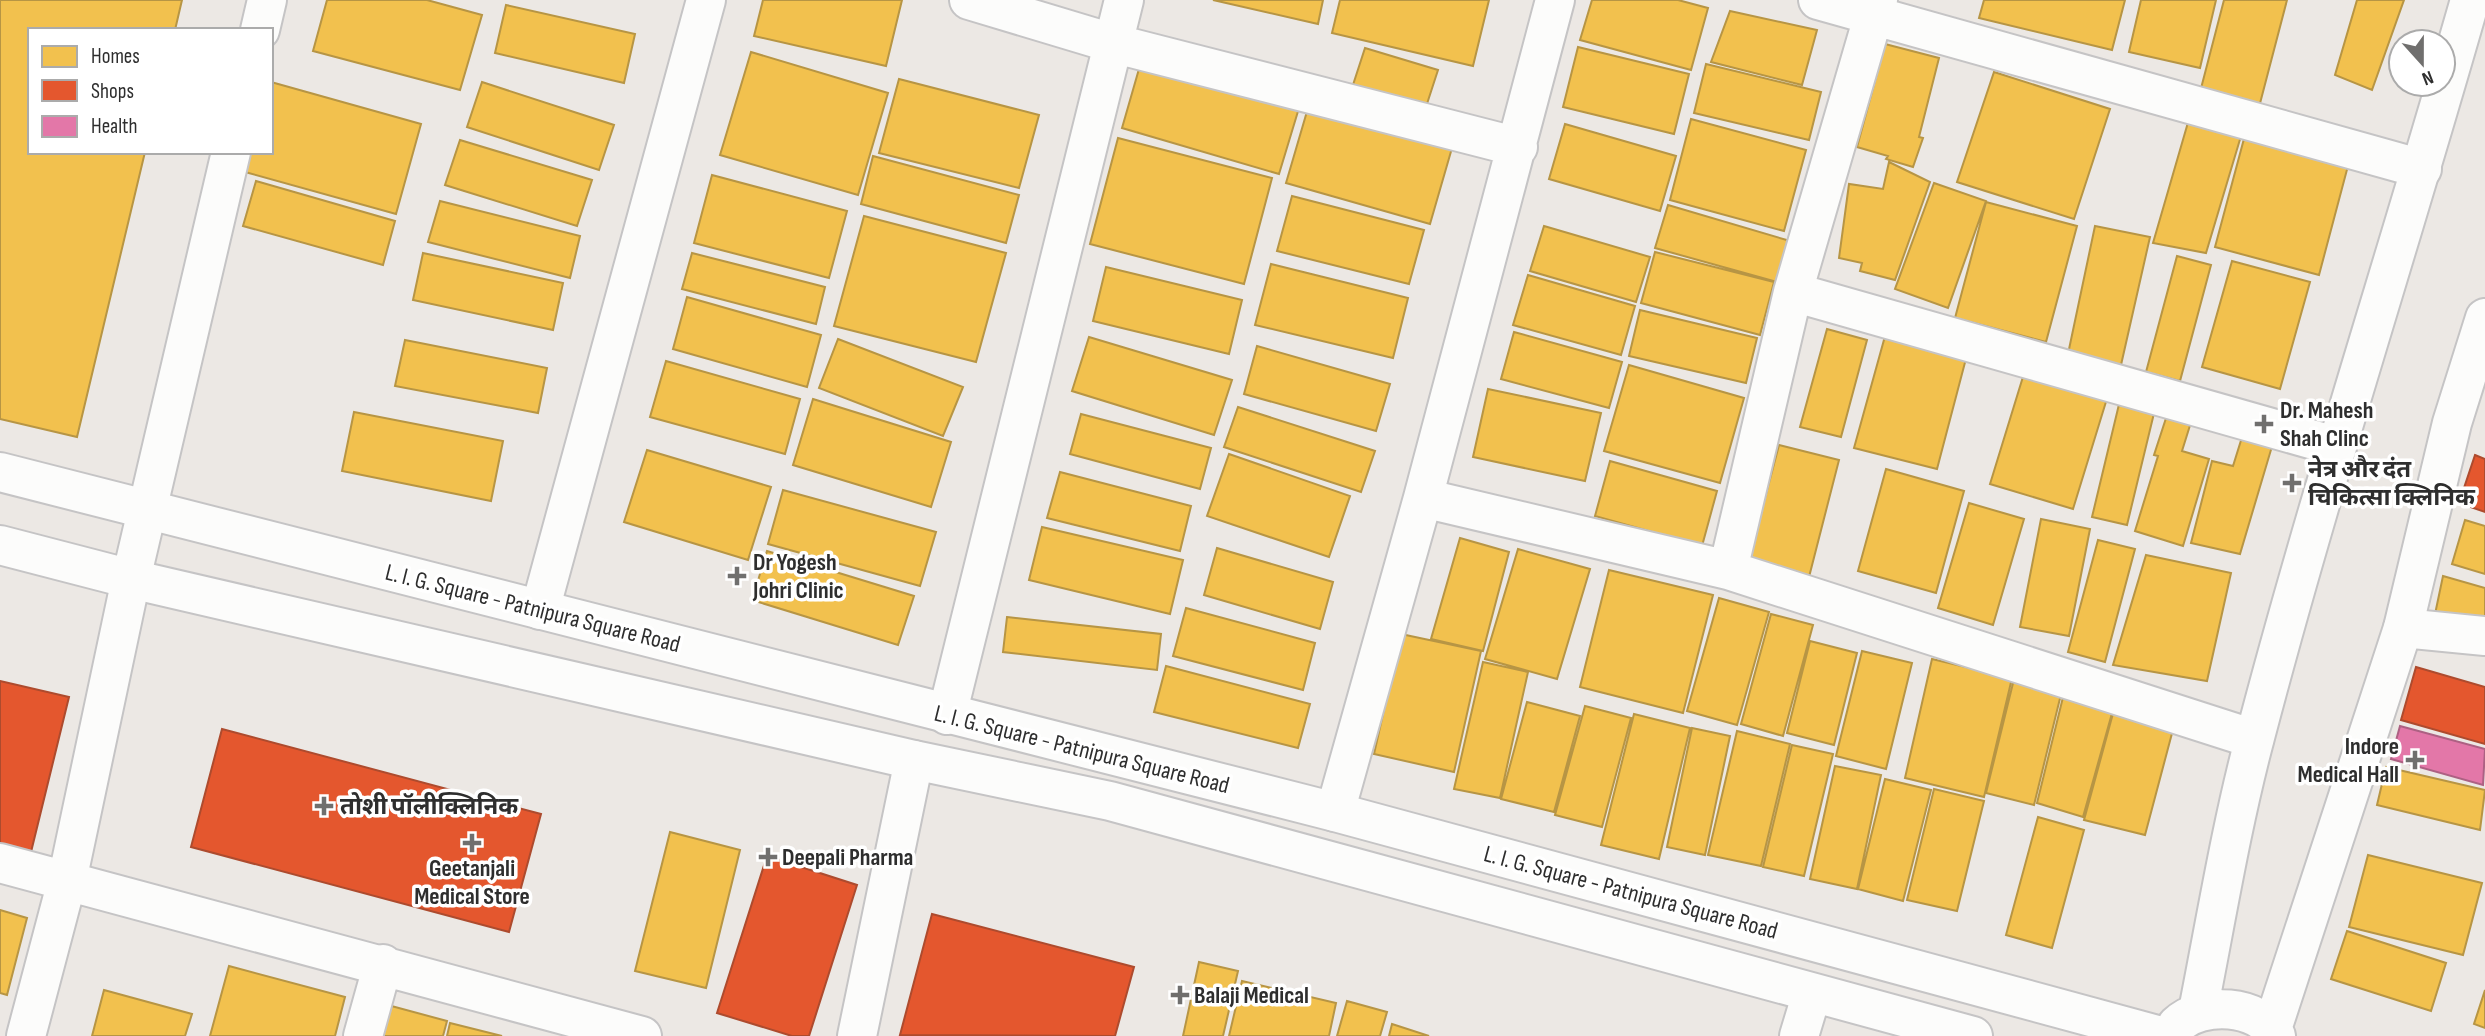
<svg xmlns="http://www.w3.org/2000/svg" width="2485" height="1036" viewBox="0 0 2485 1036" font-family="'Sofia Sans Condensed','Noto Sans Devanagari',sans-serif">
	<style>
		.homes { fill: #f2c14e; stroke: #b79544; stroke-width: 2 }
		.shops { fill: #e4572e; stroke: #ad4b2e; stroke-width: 2 }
		.health { fill: #e377a8; stroke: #ad6183; stroke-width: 2 }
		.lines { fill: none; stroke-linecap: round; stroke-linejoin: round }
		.minor-casing { stroke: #c5c4c5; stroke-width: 42 }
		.secondary-casing { stroke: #c5c4c5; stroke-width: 42 }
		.minor { stroke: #fcfcfb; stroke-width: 38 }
		.secondary { stroke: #fcfcfb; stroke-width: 38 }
		.poi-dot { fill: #706f6e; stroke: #fff; stroke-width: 2.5 }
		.labels { text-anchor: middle; stroke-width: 7; stroke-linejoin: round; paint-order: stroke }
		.poi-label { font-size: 24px; font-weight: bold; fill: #2e2e2e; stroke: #fff; text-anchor: start }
		.street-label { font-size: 24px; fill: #2e2e2e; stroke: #fff }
	</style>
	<rect width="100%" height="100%" fill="#ece8e4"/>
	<path class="homes" d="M0,0H182L175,30H30V152H145L77,437L0,419Z
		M327,0H427L482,15L460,90L313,51Z
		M763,0H902L886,66L754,36Z
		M1213,0H1323L1318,24Z
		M1340,0H1489L1473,66L1332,33Z
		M1592,0H1678L1708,8L1691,70L1580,40Z
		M1984,0H2125L2112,50L1979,18Z
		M2141,0H2216L2200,68L2129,52Z
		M2224,0H2287L2258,111L2199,96Z
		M2357,0H2404L2372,90L2335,75Z
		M506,5L635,34L624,83L495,53Z
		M1730,11L1817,30L1802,85L1711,62Z
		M1885,44L1939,58L1919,137L1923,138L1913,167L1886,159L1888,156L1857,147Z
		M1578,47L1689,74L1674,134L1563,107Z
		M1365,48L1438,70L1424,113L1351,91Z
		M751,52L888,93L858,195L720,155Z
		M1141,62L1299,108L1279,174L1122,128Z
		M1706,64L1821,92L1809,140L1694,113Z
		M1994,72L2110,109L2074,219L1957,182Z
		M899,79L1039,115L1019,188L879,153Z
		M271,82L421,124L396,214L245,172L251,152H271Z
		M482,82L614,125L599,170L467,127Z
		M1308,108L1452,148L1430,224L1286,183Z
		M1691,119L1806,150L1784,231L1670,200Z
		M2189,119L2241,136L2206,253L2153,243Z
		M1565,124L1676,156L1660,211L1549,179Z
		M2245,135L2349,162L2319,275L2215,247Z
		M1118,138L1272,178L1244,284L1090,244Z
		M460,140L592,180L577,226L445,185Z
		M873,156L1019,195L1006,243L861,204Z
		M1889,162L1930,182L1895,280L1860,271L1862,263L1839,258L1849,184L1883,189Z
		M712,175L847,211L829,278L694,243Z
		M256,181L395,221L383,265L243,226Z
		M1934,183L1986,201L1948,308L1895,289Z
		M1292,196L1424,230L1409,284L1277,251Z
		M440,201L580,236L570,278L428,242Z
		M1986,202L2077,226L2046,342L1955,318Z
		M1668,205L1790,241L1777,282L1655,248Z
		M864,216L1006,253L976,362L834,326Z
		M1544,226L1650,257L1636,302L1530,271Z
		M2095,226L2150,237L2121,365L2068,354Z
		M1655,252L1774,282L1760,335L1641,303Z
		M423,253L563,283L553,330L413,300Z
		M692,253L825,287L816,324L682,289Z
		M2177,256L2211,265L2180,381L2146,372Z
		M2232,261L2310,282L2280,389L2202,367Z
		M1271,264L1408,298L1393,358L1255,325Z
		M1106,267L1242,300L1229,354L1093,321Z
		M1528,275L1635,306L1621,355L1513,325Z
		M687,297L821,335L807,387L673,349Z
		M1640,310L1757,338L1746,383L1629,356Z
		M1827,329L1867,340L1841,437L1800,427Z
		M1887,329L1968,351L1937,469L1854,448Z
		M1514,332L1622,362L1609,408L1501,379Z
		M1089,337L1232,380L1214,435L1072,391Z
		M838,339L963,387L943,436L819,388Z
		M405,340L547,368L538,413L395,386Z
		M1257,346L1390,384L1376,431L1244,394Z
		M666,361L800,399L785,454L650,417Z
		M1629,365L1744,398L1720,483L1604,451Z
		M2026,367L2109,392L2073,509L1990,484Z
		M1488,389L1601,413L1585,481L1473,457Z
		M2121,396L2156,405L2127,525L2092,517Z
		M813,399L951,442L931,507L793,465Z
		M1238,407L1375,451L1361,492L1224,447Z
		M354,412L503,441L491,501L342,471Z
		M2168,412L2192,419L2182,451L2209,459L2183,546L2135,531L2158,456L2154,455Z
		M1081,414L1211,448L1200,489L1070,454Z
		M2243,434L2273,443L2240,554L2191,543L2212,461L2233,466Z
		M1779,445L1839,460L1809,577L1748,562Z
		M647,450L771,487L748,560L624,522Z
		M1229,454L1350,496L1329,557L1207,516Z
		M1610,461L1717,491L1702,546L1595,516Z
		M1886,469L1964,491L1936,593L1858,571Z
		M1060,472L1191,506L1180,551L1047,518Z
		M783,490L936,532L920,586L768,544Z
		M1969,503L2024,519L1993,625L1938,608Z
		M2041,519L2090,529L2069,636L2020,627Z
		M2465,520L2485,526V574L2452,564Z
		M1042,527L1183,560L1170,614L1029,580Z
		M1460,538L1509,552L1483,651L1431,639Z
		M2098,540L2135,549L2105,662L2068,652Z
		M1217,548L1333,582L1320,629L1204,595Z
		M1518,549L1590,569L1557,679L1485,659Z
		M767,551L914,596L898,645L752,600Z
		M2146,555L2231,573L2207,681L2113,665Z
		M1609,570L1713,595L1683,713L1580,687Z
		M2443,576L2485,588V626L2434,619Z
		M1719,598L1769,612L1737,725L1687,711Z
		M1186,608L1315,643L1303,690L1173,656Z
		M1771,614L1813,625L1783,736L1741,724Z
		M1007,617L1161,634L1157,670L1003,652Z
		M1401,634L1481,651L1454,772L1374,754Z
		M1810,641L1857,653L1834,745L1787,733Z
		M1862,651L1912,663L1886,769L1836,756Z
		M1932,659L2012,678L1984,797L1905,778Z
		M1483,662L1528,672L1500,798L1454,789Z
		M1166,666L1310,704L1298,748L1154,712Z
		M2015,675L2063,686L2034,805L1986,793Z
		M2066,685L2116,699L2083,817L2037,803Z
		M1527,702L1580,716L1554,812L1501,799Z
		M1585,706L1631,718L1602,827L1555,815Z
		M2115,706L2175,722L2145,835L2084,820Z
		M1634,714L1690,728L1659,859L1601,845Z
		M1692,728L1730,736L1705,855L1667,847Z
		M1737,731L1790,744L1761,866L1708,855Z
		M1792,745L1833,754L1804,876L1763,867Z
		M1835,766L1881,775L1857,889L1810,879Z
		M2386,767L2485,790L2480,830L2377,805Z
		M1885,779L1931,790L1903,901L1858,889Z
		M1934,789L1984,801L1957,911L1907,900Z
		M2038,817L2084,830L2052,948L2006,935Z
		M670,832L740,850L706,988L635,971Z
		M2368,855L2482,883L2463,955L2349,927Z
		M0,910L27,918L7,995L0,993Z
		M2347,931L2446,963L2431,1011L2331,979Z
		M1199,962L1238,971L1223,1036H1183Z
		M229,966L345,997L335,1036H210Z
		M1242,981L1336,1003L1329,1036H1229Z
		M104,990L192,1014L185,1036H92Z
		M2485,990V1028L2474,1024Z
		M1347,1001L1387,1012L1380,1036H1337Z
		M384,1004L447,1021L443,1036H375Z
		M450,1023L502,1036H447Z
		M1392,1024L1429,1036H1389Z"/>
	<path class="shops" d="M2475,455L2485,459V512L2459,503Z
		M2416,667L2485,687V744L2401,720Z
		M0,681L69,697L31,852L0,845Z
		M222,729L541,814L509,932L191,847Z
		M767,856L857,885L809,1036H792L717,1013Z
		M932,914L1134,967L1115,1036L900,1035Z"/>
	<path class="health" d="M2400,726L2485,749L2483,785L2391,759Z"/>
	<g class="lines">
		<defs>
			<path id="minor" d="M969,0L1112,43L1518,147
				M1818,0L2422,169
				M260,30L267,0
				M1793,292L2335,446
				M1423,498L1728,570L2254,739
				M1728,570L1793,292L1878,0
				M540,610L706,0
				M2403,628L2485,636
				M947,715L1124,0
				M1335,812L1423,498L1555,0
				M0,863L642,1036
				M26,1036L67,881L131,579L231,152
				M363,1036L383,964
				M857,1036L914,760
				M1799,1036L1812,993"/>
			<path id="secondary" d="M0,472L1335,812L2161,1036
				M0,545L131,579L914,760L1110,801L1973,1036
				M2198,1011C2216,920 2231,827 2255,737C2320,489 2400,246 2470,0
				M2177,1025C2202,1001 2259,1004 2276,1036
				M2272,1029L2403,628L2452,423L2485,318"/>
		</defs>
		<use href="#minor" class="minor-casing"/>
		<use href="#secondary" class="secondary-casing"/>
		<use href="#minor" class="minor"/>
		<use href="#secondary" class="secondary"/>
	</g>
	<g class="poi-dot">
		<path d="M2260.5 413.5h7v7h7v7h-7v7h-7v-7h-7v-7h7z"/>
		<path d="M2288.5 472.5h7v7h7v7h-7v7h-7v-7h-7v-7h7z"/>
		<path d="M733.5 565.5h7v7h7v7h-7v7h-7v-7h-7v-7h7z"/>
		<path d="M2411.5 749.5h7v7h7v7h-7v7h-7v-7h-7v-7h7z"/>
		<path d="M320.5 795.5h7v7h7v7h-7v7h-7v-7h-7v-7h7z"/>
		<path d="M468.5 832.5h7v7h7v7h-7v7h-7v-7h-7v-7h7z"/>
		<path d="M764.5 846.5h7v7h7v7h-7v7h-7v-7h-7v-7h7z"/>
		<path d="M1176.5 984.5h7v7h7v7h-7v7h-7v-7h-7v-7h7z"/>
	</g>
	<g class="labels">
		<g class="poi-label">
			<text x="2280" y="418">Dr. Mahesh<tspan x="2280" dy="28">Shah Clinc</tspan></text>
			<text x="2308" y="477">नेत्र और दंत<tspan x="2308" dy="28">चिकित्सा क्लिनिक</tspan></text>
			<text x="753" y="570">Dr Yogesh<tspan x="753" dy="28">Johri Clinic</tspan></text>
			<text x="2399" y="754" text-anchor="end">Indore<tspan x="2399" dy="28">Medical Hall</tspan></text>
			<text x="340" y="814">तोशी पॉलीक्लिनिक</text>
			<text x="782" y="865">Deepali Pharma</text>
			<text x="472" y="876" text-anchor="middle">Geetanjali<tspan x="472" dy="28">Medical Store</tspan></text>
			<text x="1194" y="1003">Balaji Medical</text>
		</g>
		<g class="street-label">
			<text transform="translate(533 608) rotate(14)" y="8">L. I. G. Square - Patnipura Square Road</text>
			<text transform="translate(1082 749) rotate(14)" y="8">L. I. G. Square - Patnipura Square Road</text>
			<text transform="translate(1631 892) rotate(15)" y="8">L. I. G. Square - Patnipura Square Road</text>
		</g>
	</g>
	<rect x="28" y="28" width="245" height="126" fill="#ffffff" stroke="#ababab" stroke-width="2"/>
	<rect x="42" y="46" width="35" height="21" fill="#f2c14e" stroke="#ababab" stroke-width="2"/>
	<text x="91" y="63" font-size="21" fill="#2e2e2e">Homes</text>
	<rect x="42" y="80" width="35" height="21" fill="#e4572e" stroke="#ababab" stroke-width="2"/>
	<text x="91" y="98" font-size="21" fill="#2e2e2e">Shops</text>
	<rect x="42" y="116" width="35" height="21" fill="#e377a8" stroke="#ababab" stroke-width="2"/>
	<text x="91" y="133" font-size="21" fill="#2e2e2e">Health</text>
	<g transform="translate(2422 63) rotate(159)"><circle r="33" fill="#ffffff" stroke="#ababab" stroke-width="2"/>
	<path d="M0-5L12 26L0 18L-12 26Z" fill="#706f6e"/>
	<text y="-10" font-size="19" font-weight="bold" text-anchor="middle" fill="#2e2e2e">N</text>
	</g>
</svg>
